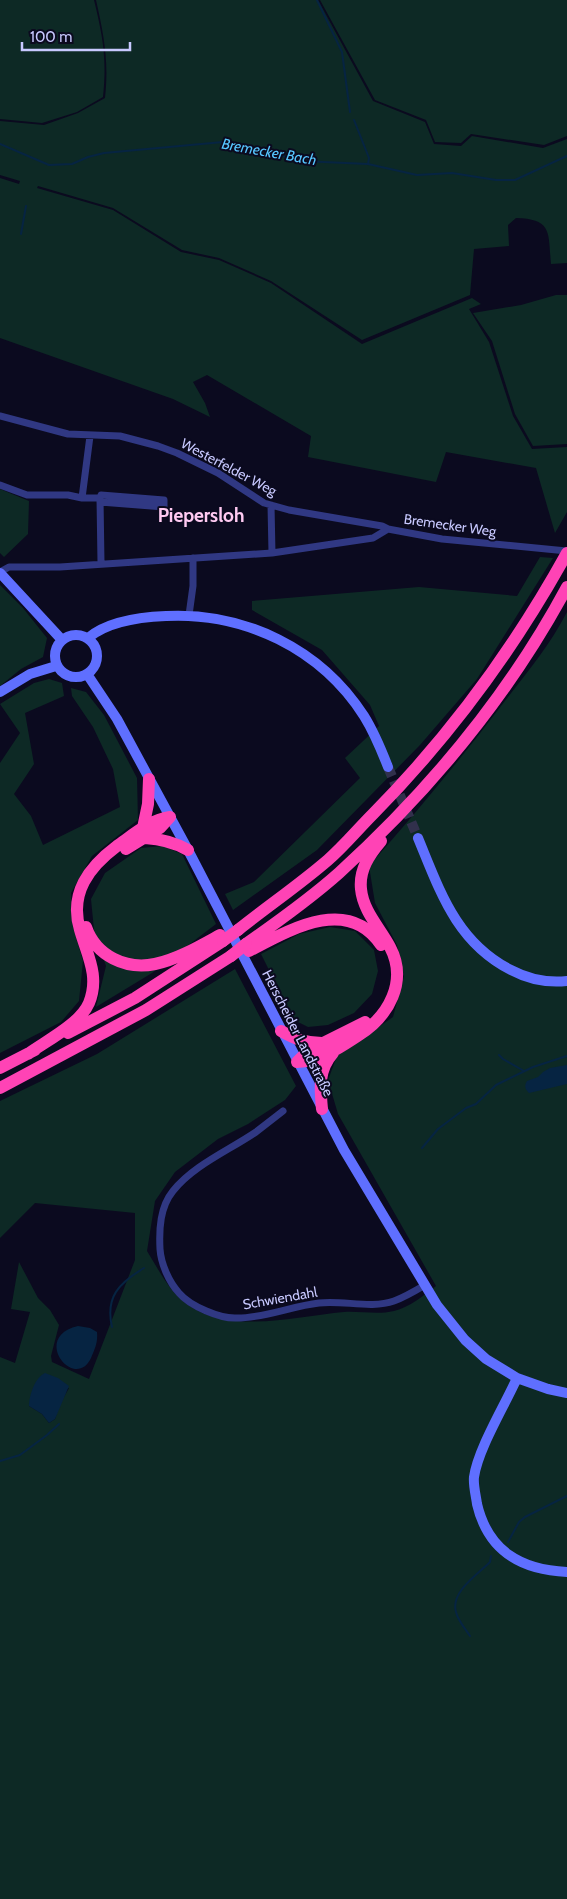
<svg xmlns="http://www.w3.org/2000/svg" width="567" height="1899" viewBox="0 0 567 1899" font-family="Cabin,sans-serif">
	<style>
		.green { fill: #0d2925; fill-rule: evenodd }
		.water { fill: #062442 }
		.lines { fill: none; stroke-linecap: round; stroke-linejoin: round }
		.stream { stroke: #062442; stroke-width: 2 }
		.secondary-tunnel { stroke: #31304c; stroke-width: 10; stroke-dasharray: 10 5; stroke-linecap: butt }
		.minor { stroke: #303883; stroke-width: 7 }
		.secondary { stroke: #5f6fff; stroke-width: 10 }
		.motorway { stroke: #ff43b5; stroke-width: 12 }
		.motorway-bridge { stroke: #ff43b5; stroke-width: 12 }
		.labels { text-anchor: middle; stroke-width: 4; stroke-linejoin: round; paint-order: stroke }
		.street-label { font-size: 14px; fill: #c8c9ff; stroke: #0b0a1f }
		.water-label { font-size: 15px; font-style: italic; fill: #56c6ff; stroke: #0b0a1f }
		.district-label { font-size: 19px; font-weight: bold; fill: #ffcaf2; stroke: #0b0a1f }
	</style>
	<rect width="100%" height="100%" fill="#0b0a1f"/>
	<path class="green" d="M0,0H94C103,37 107,59 103,97L77,112L42,123L0,119Z
		M96,0H318L373,101L425,122L434,144L461,146L472,136L543,148L567,139V263L551,264C548,233 553,219 516,218L508,225L509,246L474,249L470,295L362,340L271,281L219,258L182,250L113,208L38,186L37,188L113,210L181,252L219,260L271,283L362,344L472,298L481,304L469,309L489,342L513,416L532,449L567,447V512L555,533L536,468L446,452L436,482L308,457L311,436L207,375L193,382L205,403L210,417L173,399L0,338V178L19,184L20,181L0,175V121L44,125L78,113L105,98C109,61 104,36 96,0Z
		M320,0H567V136L544,145L471,134L461,143L435,142L426,120L375,100Z
		M556,295H567V444L533,446L515,414L492,341L473,313L521,305Z
		M0,489L29,501L28,534L4,557L0,553Z
		M540,557L553,558L477,679L420,745L317,850L233,910L225,894L254,882L360,778L345,758L379,726L370,705L322,650L252,610V601L419,587L517,596Z
		M0,585L23,608L47,638L43,657L21,669L0,686Z
		M567,612V1899H0V1357L15,1363L30,1312L11,1309L19,1262L38,1298L50,1310L59,1325L51,1356L52,1362L89,1379L135,1260V1213L35,1203L0,1238V1101L97,1054L235,969L296,1086L285,1100L248,1124L218,1139L175,1172L155,1201L147,1251C159,1270 169,1292 188,1305C231,1335 297,1316 344,1312C360,1311 378,1315 394,1311C410,1307 423,1296 436,1286L338,1114L328,1080L337,1056L393,1017L404,976L397,945L375,903L369,866C415,814 459,761 501,706C525,675 549,647 567,612ZM69,1388L60,1404L55,1419L49,1423L42,1414L29,1406Z
		M49,679L62,683L64,696L25,713L34,764L14,794L31,816L43,845L120,807L113,769L93,727L72,696L71,688L86,692L104,715L137,778L138,820L92,856L71,893L73,927L83,961L79,1001L61,1022L0,1053V763L20,733L0,704L34,683Z
		M163,846L182,854L216,924L152,973L96,1007L106,966L94,930L91,899L105,873L141,848Z
		M330,927L355,931L374,950L378,971L372,994L354,1013L328,1025L308,1027L294,1020L261,954L299,934Z"/>
	<path class="water" d="M567,1065V1084L529,1093C525,1089 524,1086 527,1081L538,1077L543,1072L550,1068Z
		M78,1326L90,1328L97,1332C98,1342 95,1349 91,1358C75,1392 30,1337 78,1326Z
		M45,1373L58,1378L69,1386L55,1419L49,1423L42,1414L29,1406C29,1396 35,1377 45,1373Z"/>
	<g class="lines">
		<path class="stream" d="M317,0L342,52L350,112
			M354,120L369,158L368,164
			M0,144L49,165L72,164L88,157L104,153L223,142L241,145L301,161L368,164L417,175L452,173L496,180H515L567,156
			M21,234L26,206
			M499,1055L503,1059L524,1071
			M422,1148L438,1129L466,1108L476,1104L496,1085L533,1067L567,1056
			M112,1327C105,1297 119,1283 144,1268
			M0,1461L20,1455L47,1435L59,1424
			M508,1542L519,1522L525,1517L567,1496
			M470,1636C465,1628 458,1621 456,1612C450,1592 478,1574 490,1562L491,1556"/>
		<path class="secondary-tunnel" d="M388,767L418,838"/>
		<path class="minor" d="M0,416L68,434L120,436L158,446L177,453L218,473L264,503L289,510L382,526L388,529L442,539L567,551
			M0,485L27,495H68L82,498H100L101,563
			M82,498L90,436
			M100,498L101,495L164,500V507L100,502
			M271,505L272,553
			M0,572L9,567H60L272,553L373,538L388,529
			M189,615L193,586V558
			M283,1111C274,1118 265,1125 256,1132C228,1151 194,1165 173,1191C160,1207 159,1229 160,1249C161,1264 169,1282 179,1293C190,1306 220,1319 237,1318C265,1318 292,1306 319,1303C343,1300 371,1309 394,1301C405,1297 415,1291 425,1285"/>
		<path class="secondary" d="M0,573L62,640
			M55 656a21 21 0 1 1 42 0a21 21 0 1 1-42 0Z
			M88,638C108,621 140,617 166,616C245,612 321,649 364,716C374,732 381,749 388,767
			M87,674L117,719L188,850L344,1150L437,1305L465,1340L486,1359L517,1378L548,1389L567,1393
			M0,692L30,674L56,666
			M418,838C440,891 456,942 511,970C528,979 548,983 567,981
			M517,1378C505,1405 478,1449 474,1477C473,1485 476,1496 477,1504C488,1551 521,1570 567,1572"/>
		<path class="motorway" d="M143,828L148,804L149,779
			M145,838C162,839 174,842 188,850
			M126,849L160,828L170,817
			M86,927C96,956 126,970 155,964C178,959 200,946 220,935
			M238,930C268,906 299,885 328,860C344,846 358,829 373,814C451,735 514,649 567,553
			M246,944C276,923 311,898 339,873C429,791 509,695 567,587
			M249,951C289,930 348,895 381,945
			M281,1031C295,1039 306,1043 322,1043
			M68,1033L135,998L223,941
			M28,1054C46,1041 80,1024 89,1003C100,976 87,955 80,930C69,893 89,867 117,846C134,834 150,820 170,817
			M297,1062C321,1061 339,1048 359,1035C389,1016 408,981 390,947C380,928 363,911 361,889C359,870 369,855 381,841
			M297,1062L309,1050L365,1022
			M0,1068L35,1050
			M0,1088L146,1010L231,956
			M322,1109C320,1088 318,1070 333,1053"/>
		<path class="motorway-bridge" d="M223,941L238,930
			M231,956L246,944"/>
	</g>
	<g class="labels">
		<g class="street-label">
			<text transform="translate(229 467) rotate(28)" y="5">Westerfelder Weg</text>
			<text transform="translate(450 525) rotate(8)" y="5">Bremecker Weg</text>
			<text transform="translate(298 1033) rotate(63)" y="5">Herscheider Landstraße</text>
			<text transform="translate(280 1298) rotate(-10)" y="5">Schwiendahl</text>
		</g>
		<g class="water-label">
			<text transform="translate(269 152) rotate(10)" y="5">Bremecker Bach</text>
		</g>
		<g class="district-label">
			<text x="201" y="522">Piepersloh</text>
		</g>
	</g>
	<path d="M22 42v8h108v-8" fill="none" stroke="#c8c9ff" stroke-width="2.5"/>
	<text x="30" y="42" font-size="15" fill="#c8c9ff" stroke="#0b0a1f" stroke-width="4" paint-order="stroke">100 m</text>
</svg>
